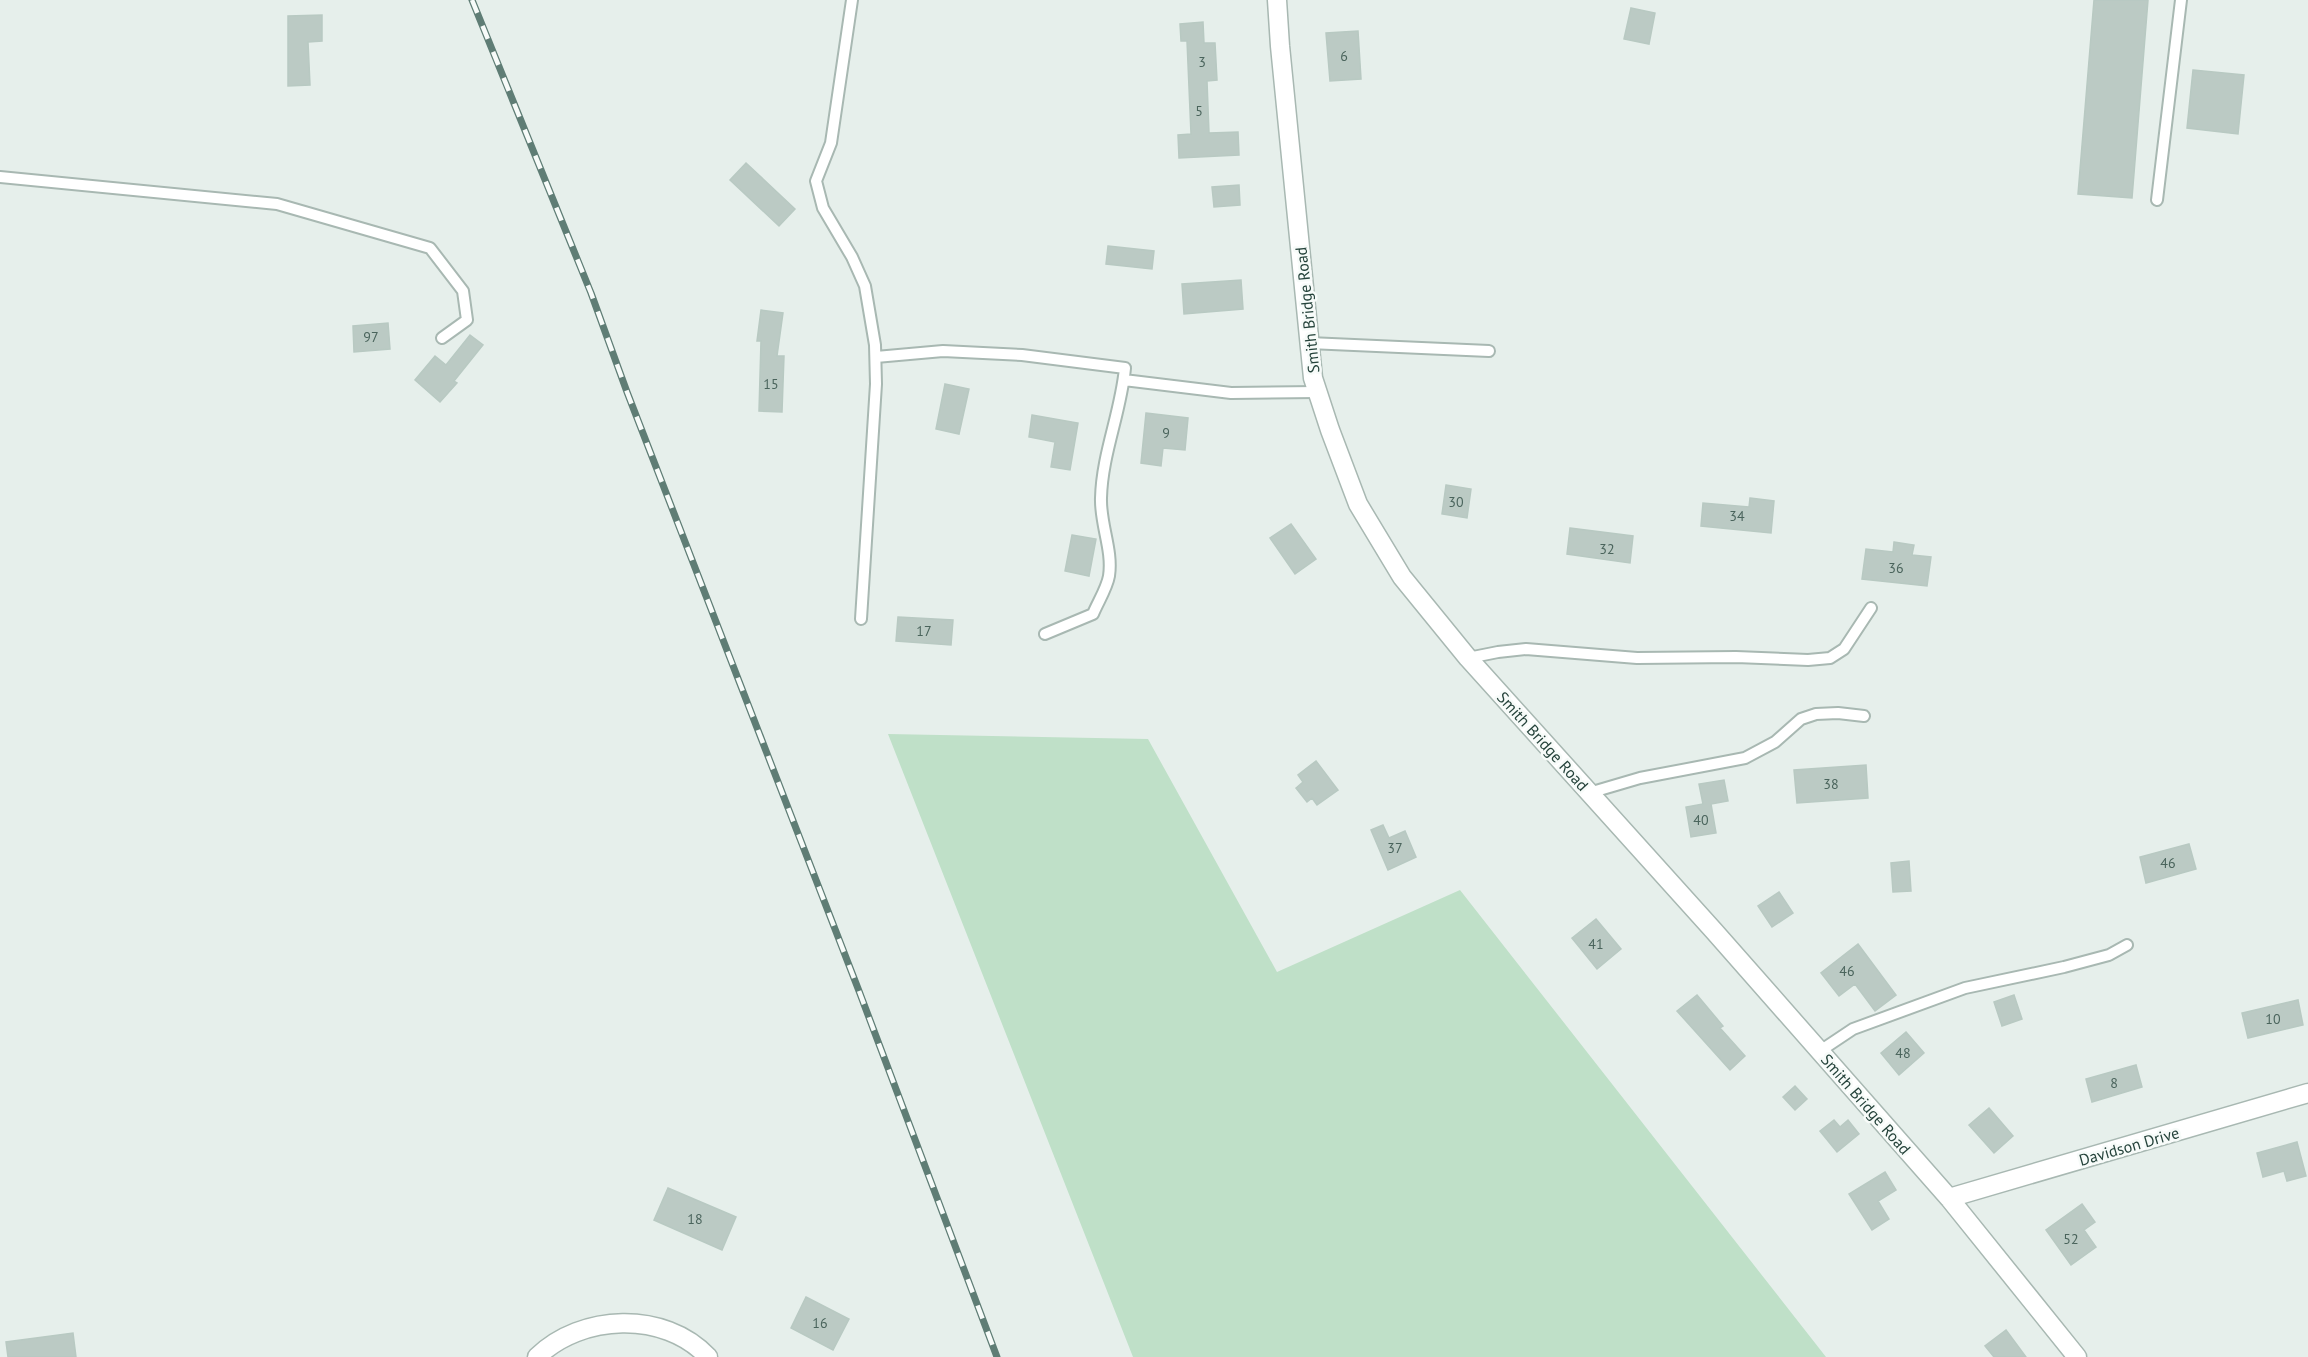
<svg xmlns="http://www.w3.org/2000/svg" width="2308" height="1357" viewBox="0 0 2308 1357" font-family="'PT Sans',sans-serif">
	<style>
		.green { fill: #bfe0c8 }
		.building { fill: #bbcac4; stroke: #b8c9c2; stroke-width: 1.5 }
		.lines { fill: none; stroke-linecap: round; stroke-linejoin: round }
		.lane-casing { stroke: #a8b8b2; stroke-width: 14 }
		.street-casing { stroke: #a8b8b2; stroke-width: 21 }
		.lane { stroke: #fff; stroke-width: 10 }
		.street { stroke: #fff; stroke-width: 18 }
		.rail-casing { stroke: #5f7d75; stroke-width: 7 }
		.rail { stroke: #f7fbf9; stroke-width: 4.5; stroke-dasharray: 14; stroke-linecap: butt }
		.labels { text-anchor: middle; stroke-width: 5; stroke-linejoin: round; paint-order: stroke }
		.number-label { font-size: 14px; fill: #4a645c }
		.street-label { font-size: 16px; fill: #24423a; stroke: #f7fbf9 }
	</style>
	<rect width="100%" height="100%" fill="#e6efeb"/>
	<path class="green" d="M888,734L1148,739L1277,972L1460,890L1826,1357H1133Z"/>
	<path class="building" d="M2094,0H2148L2132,198L2078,194Z
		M1631,8L1655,13L1649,44L1624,39Z
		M322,15V41L308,42L310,85L288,86V16Z
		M1203,22L1204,43H1215L1217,80L1207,81L1209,133L1238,132L1239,155L1179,158L1178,135L1191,134L1187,41H1181L1180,24Z
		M1358,31L1361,79L1330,81L1326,33Z
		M2193,70L2244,75L2238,134L2187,128Z
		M746,163L795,209L779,226L730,180Z
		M1239,185L1240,205L1214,207L1212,187Z
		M1108,246L1154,251L1152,269L1106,264Z
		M1241,280L1243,309L1184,314L1182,284Z
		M761,310L783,313L777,356H784L782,412L759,411L761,341H757Z
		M388,323L390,349L354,352L353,326Z
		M470,335L483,345L454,381L457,383L440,402L415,380L435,356L446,365Z
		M945,384L969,389L959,434L936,429Z
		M1146,413L1188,418L1185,450L1163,448L1161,466L1141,463Z
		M1032,415L1078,423L1070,470L1051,467L1055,442L1029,437Z
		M1446,485L1471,489L1467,518L1442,514Z
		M1750,498L1774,501L1771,533L1701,526L1703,503L1749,507Z
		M1291,524L1316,559L1295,574L1270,538Z
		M1570,528L1633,536L1630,563L1567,554Z
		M1072,535L1096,539L1089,576L1065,571Z
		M1894,542L1914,545L1912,555L1931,557L1927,586L1862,579L1866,549L1893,552Z
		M898,617L953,620L951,645L896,641Z
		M1316,761L1338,790L1317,805L1312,798L1307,802L1296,788L1303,782L1298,775Z
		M1866,765L1868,798L1797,803L1794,770Z
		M1724,780L1728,801L1711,804L1716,833L1691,837L1686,807L1703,804L1699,784Z
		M1383,825L1389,838L1405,831L1416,857L1388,870L1371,830Z
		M2189,844L2196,869L2146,883L2140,857Z
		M1909,861L1911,891L1893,892L1891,863Z
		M1779,892L1793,913L1772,927L1758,906Z
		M1596,919L1621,949L1597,969L1572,938Z
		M1858,944L1896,995L1875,1011L1855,984L1839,996L1821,973Z
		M1697,995L1723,1026L1720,1028L1745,1056L1730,1070L1677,1011Z
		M2014,995L2022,1019L2002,1026L1994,1002Z
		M2298,1000L2303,1025L2248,1038L2242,1013Z
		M1906,1032L1924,1053L1899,1075L1881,1053Z
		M2136,1065L2142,1087L2092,1102L2086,1079Z
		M1795,1086L1807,1099L1795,1110L1783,1097Z
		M1989,1108L2013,1136L1994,1153L1969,1125Z
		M1834,1120L1840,1127L1848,1120L1859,1134L1837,1152L1820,1131Z
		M2297,1142L2306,1176L2287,1181L2284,1171L2263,1177L2257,1153Z
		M1885,1172L1896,1190L1878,1201L1889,1219L1872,1230L1849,1194Z
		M668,1188L736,1217L722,1250L654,1220Z
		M2082,1204L2095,1222L2084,1230L2096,1247L2071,1265L2046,1230Z
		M806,1297L849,1319L833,1350L791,1328Z
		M2006,1330L2026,1357H1994L1985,1346Z
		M73,1333L76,1357H8L6,1342Z"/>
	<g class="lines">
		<defs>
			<path id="lane" d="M852,0L831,143L816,181L823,208L852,257L865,286L875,345L876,384L861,619
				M0,177L277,204L430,248L463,291L467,320L442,338
				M2157,200L2181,0
				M1309,343L1489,351
				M876,357L943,351L1022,355L1125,368C1121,412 1102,454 1101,498C1100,524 1113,550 1109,576C1107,588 1098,602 1093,614L1045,634
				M1124,380L1231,393L1317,392
				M1468,658L1498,652L1526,649L1637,658L1736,657L1808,660L1830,658L1844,649L1871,608
				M1589,793L1640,778L1745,758L1775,742L1801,719L1816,714L1838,713L1864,716
				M1820,1051L1853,1029L1965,988L2064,967L2109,955L2127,945"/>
			<path id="street" d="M1277,0L1280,46L1313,378L1330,430L1358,504L1402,577L1468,658L1714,931L1949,1198L2077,1357
				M1949,1198L2308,1093
				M537,1357C581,1314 664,1310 708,1357"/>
		</defs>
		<use href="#lane" class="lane-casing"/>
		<use href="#street" class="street-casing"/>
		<use href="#lane" class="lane"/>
		<use href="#street" class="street"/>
		<defs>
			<path id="rail" d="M472,0L591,293L627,392L859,991L997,1357"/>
		</defs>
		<use href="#rail" class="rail-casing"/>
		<use href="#rail" class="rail"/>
	</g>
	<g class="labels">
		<g class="number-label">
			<text x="1344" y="61">6</text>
			<text x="1202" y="67">3</text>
			<text x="1199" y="116">5</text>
			<text x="371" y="342">97</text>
			<text x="771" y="389">15</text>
			<text x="1166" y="438">9</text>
			<text x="1456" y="507">30</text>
			<text x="1737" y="521">34</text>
			<text x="1607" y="554">32</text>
			<text x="1896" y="573">36</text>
			<text x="924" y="636">17</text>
			<text x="1831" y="789">38</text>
			<text x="1701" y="825">40</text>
			<text x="1395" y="853">37</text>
			<text x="2168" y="868">46</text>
			<text x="1596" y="949">41</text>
			<text x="1847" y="976">46</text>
			<text x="2273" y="1024">10</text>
			<text x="1903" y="1058">48</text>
			<text x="2114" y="1088">8</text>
			<text x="695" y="1224">18</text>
			<text x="2071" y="1244">52</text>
			<text x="820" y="1328">16</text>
		</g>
		<g class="street-label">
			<text transform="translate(1307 310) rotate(-96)" y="6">Smith Bridge Road</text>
			<text transform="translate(1543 741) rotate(48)" y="6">Smith Bridge Road</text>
			<text transform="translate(1866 1104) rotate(49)" y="6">Smith Bridge Road</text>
			<text transform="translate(2129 1146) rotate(-16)" y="6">Davidson Drive</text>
		</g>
	</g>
</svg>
